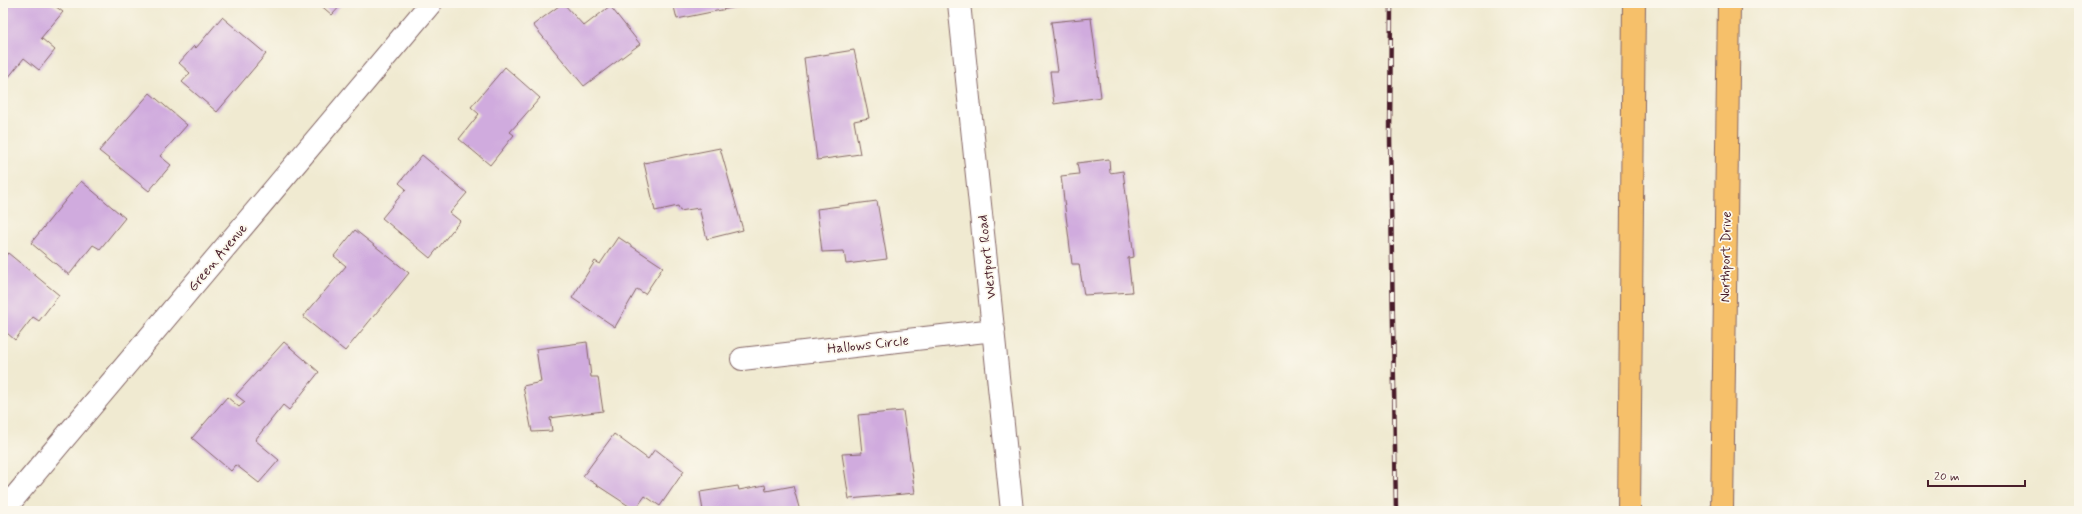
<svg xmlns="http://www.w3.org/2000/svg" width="2082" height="514" viewBox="0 0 2082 514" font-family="Mynerve,sans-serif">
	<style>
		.building { fill: #d0abde }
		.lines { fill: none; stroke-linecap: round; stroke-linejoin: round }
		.minor-casing { stroke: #846665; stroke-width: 24 }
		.major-casing { stroke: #846665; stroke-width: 24 }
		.minor { stroke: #fff; stroke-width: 22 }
		.major { stroke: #f6c06b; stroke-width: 22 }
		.rail-casing { stroke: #4a1f2b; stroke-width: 4.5 }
		.rail { stroke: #fbf7ec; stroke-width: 3; stroke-dasharray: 9; stroke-linecap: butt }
		.labels { text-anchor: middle; stroke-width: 3.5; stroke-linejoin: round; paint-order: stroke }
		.street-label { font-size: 14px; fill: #4a1f2b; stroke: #fbf7ec }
	</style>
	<rect width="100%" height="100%" fill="#fbf7ec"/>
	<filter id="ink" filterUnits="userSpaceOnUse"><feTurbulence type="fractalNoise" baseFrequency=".025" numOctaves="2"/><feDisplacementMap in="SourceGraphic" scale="8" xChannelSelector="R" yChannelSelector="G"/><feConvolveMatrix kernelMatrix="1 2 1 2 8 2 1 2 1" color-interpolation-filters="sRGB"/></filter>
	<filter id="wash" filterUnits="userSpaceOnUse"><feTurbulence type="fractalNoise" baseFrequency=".012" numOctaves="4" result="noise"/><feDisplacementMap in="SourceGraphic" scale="16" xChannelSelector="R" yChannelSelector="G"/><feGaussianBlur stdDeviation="0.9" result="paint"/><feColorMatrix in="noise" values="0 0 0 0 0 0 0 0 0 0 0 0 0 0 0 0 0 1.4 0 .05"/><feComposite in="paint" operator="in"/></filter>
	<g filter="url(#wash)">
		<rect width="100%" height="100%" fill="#f0ead1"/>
		<g id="blocks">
			<path class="building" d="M3,3H51L63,12L41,38L55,50L39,70L24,58L8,78L3,74Z
				M318,3H343L332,15Z
				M563,3L584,26L610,6L640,44L584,86L533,25Z
				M673,3H751V4L677,19Z
				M222,17L266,54L217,112L182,82L190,73L179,63L194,46L196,48Z
				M1091,18L1101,97L1054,104L1050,71H1058L1051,22Z
				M854,50L869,118L854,121L860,154L817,160L804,58Z
				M505,67L540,98L510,132L514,135L490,165L459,139L479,114L471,107Z
				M150,93L187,125L160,156L171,165L149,191L99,151Z
				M720,148L743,230L707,239L699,208L680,211L678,206L655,211L644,163Z
				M422,155L467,193L450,213L460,221L430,258L382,218L406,189L399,183Z
				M1109,159L1110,173L1123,171L1134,257L1128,258L1132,292L1084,295L1079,264H1072L1061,176L1079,174L1077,163Z
				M81,181L125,218L100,249L93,245L69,275L31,243Z
				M877,201L887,259L846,264L844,251L822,252L817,209Z
				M355,230L409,273L345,351L303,317L346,266L334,256Z
				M618,237L663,267L645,294L637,289L615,327L572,298L595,261L600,264Z
				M8,253L59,295L39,321L33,317L15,340L7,333L3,338V259Z
				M284,342L319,372L289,410L283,405L255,440L279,460L259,483L236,465L231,471L192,438L227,397L239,407L245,402L236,395Z
				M587,342L591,377H598L603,411L550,418L552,431L532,432L523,386L541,382L536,349Z
				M903,411L915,493L849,499L842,454L862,453L858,415Z
				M614,434L648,459L655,449L684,471L660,506L645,496L635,510L583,476Z
				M765,485L766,491L793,486L800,511H703L700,492L738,486L739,490Z"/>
		</g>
	</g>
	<g filter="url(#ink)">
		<use href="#blocks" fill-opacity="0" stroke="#846665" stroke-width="1"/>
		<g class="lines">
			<defs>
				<path id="minor" d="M959,3L1012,511
					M742,359L994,330
					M3,511L431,3"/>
				<path id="major" d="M1629,511L1634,3
					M1722,511L1729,3"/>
			</defs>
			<use href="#minor" class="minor-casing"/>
			<use href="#major" class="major-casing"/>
			<use href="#minor" class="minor"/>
			<use href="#major" class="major"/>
			<defs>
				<path id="rail" d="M1391,3L1390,137L1396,511"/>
			</defs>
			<use href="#rail" class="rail-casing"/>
			<use href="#rail" class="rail"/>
		</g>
	</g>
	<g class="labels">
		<g class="street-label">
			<text transform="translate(217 257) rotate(-50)" y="5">Green Avenue</text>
			<text transform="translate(986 257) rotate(-96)" y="5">Westport Road</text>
			<text transform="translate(1725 257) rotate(-89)" y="5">Northport Drive</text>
			<text transform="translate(868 344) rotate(-6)" y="5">Hallows Circle</text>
		</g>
	</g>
	<rect width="2082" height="514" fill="none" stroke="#fbf7ec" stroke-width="16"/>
	<path d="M1928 480v6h97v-6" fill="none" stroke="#4a1f2b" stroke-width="2"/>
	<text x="1934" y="480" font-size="12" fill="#4a1f2b" stroke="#fbf7ec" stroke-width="3" paint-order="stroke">20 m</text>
</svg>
